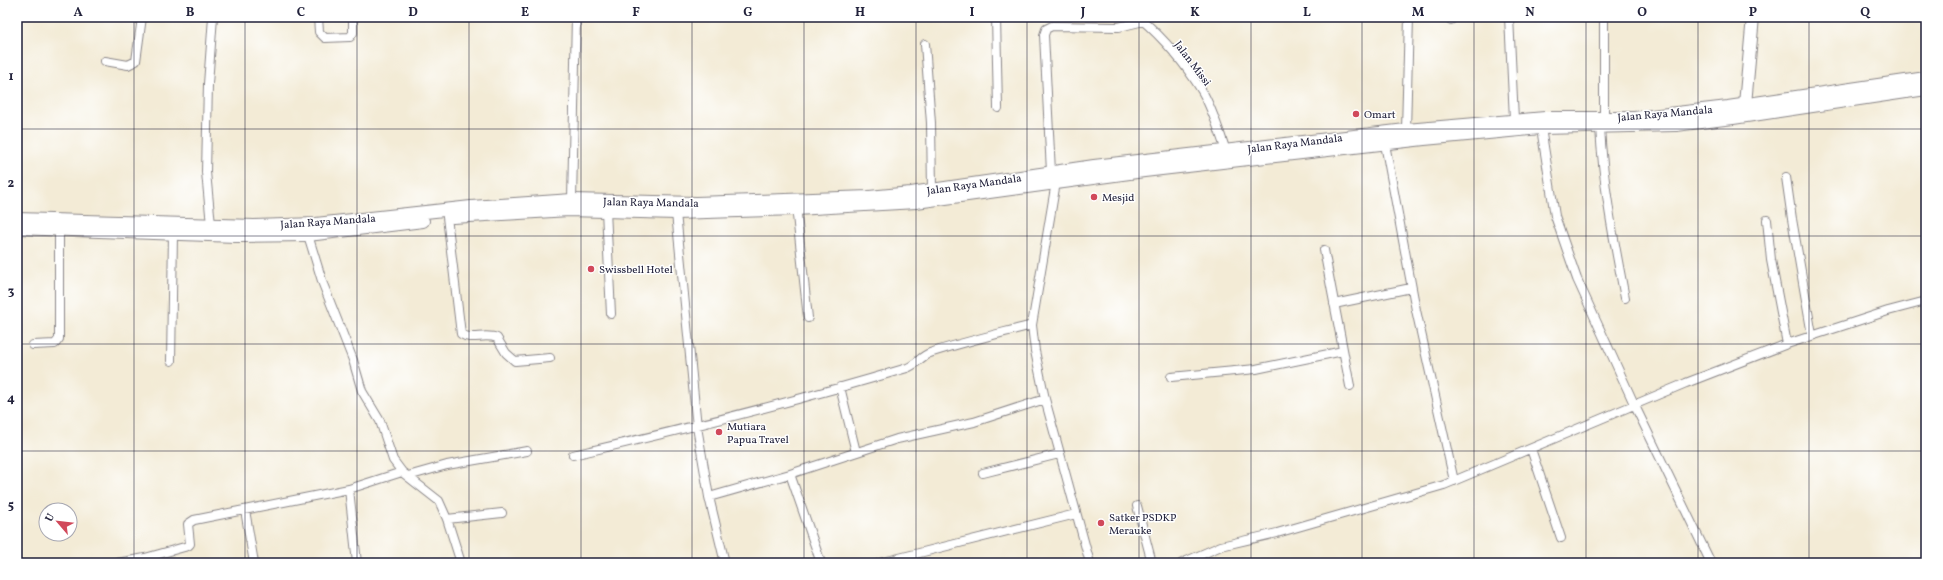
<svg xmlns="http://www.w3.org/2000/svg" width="1943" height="580" viewBox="0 0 1943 580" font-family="Vollkorn,serif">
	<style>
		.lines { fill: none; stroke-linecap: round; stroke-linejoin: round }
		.minor-casing { stroke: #8a8688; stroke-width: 10 }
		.highway-casing { stroke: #8a8688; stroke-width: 14 }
		.minor { stroke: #fff; stroke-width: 8 }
		.highway { stroke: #fff; stroke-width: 12 }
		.grid { fill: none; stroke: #22223b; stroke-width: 1; stroke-opacity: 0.55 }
		.poi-dot { fill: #d1495b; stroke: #fff; stroke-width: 1.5 }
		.labels { text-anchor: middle; stroke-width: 3; stroke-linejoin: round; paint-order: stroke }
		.street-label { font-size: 11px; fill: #22223b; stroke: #fff }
		.poi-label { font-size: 11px; fill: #22223b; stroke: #fff; text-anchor: start }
		.neatline { fill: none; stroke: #22223b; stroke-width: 1.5 }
		.grid-label { font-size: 13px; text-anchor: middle; font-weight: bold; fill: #22223b }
	</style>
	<rect width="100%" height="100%" fill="#fff"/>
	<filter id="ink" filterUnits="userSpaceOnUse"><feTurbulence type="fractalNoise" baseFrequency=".025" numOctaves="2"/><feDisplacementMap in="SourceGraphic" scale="8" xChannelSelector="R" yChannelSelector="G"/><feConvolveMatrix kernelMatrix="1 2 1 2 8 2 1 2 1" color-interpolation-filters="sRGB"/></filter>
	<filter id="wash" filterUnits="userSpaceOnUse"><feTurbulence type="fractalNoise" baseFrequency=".012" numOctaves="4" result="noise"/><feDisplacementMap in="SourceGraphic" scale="16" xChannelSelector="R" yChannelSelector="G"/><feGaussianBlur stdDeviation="0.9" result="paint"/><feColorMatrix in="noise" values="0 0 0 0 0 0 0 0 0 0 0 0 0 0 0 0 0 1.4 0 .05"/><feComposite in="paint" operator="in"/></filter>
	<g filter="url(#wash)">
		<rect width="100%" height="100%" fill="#f3ebd6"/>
	</g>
	<g filter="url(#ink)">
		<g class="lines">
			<defs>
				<path id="minor" d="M318,17L319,32L325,38L350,37L353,33V17
					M996,17L998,108
					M1509,17L1514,119
					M1604,17V118
					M1140,18C1163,38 1186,65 1202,91C1213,110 1219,131 1226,151
					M1451,20V17
					M925,44L931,123L932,190
					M105,61L128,65L136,61L142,17
					M1600,127C1603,185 1614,241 1625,298
					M1541,128L1555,216L1577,279L1635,406L1711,563
					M1406,130L1409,17
					M1385,144L1416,310L1454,481
					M1051,172L1044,35L1046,29L1052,26L1119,27L1144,21
					M1786,177L1792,219L1812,335
					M1056,182L1032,325L1035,351L1045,399L1090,563
					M572,200L576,17
					M796,206L808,318
					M606,210L611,314
					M676,213L697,427L709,497L725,563
					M447,217L461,334C471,341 485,333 497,338L506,353L515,361L550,358
					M1767,220L1771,260L1787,344
					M211,225L206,172L208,84L213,17
					M308,235L323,284L353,360L362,391L380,421L393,460L402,472L439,501L447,519L461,563
					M1324,250L1350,386
					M1334,304L1411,288
					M33,345L55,344L59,339V230
					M171,361L173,234
					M1171,377L1256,369L1343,351
					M840,387L856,452
					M1531,449L1561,538
					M573,455C686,429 797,401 907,368C916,365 921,356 930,353C963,342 998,334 1032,325
					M983,473L1059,454
					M790,474L821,563
					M408,476L447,465L527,451
					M349,489L357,563
					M709,497L790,474L897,439L974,422L1045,399
					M1137,506L1152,563
					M245,510L254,563
					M447,519L502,513
					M117,563L145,558L188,546L190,544L188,524L194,520L349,489L402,472
					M879,563L1076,514
					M1182,563L1221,546L1277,533L1444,485L1686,383L1787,344L1888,311L1926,301"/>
				<path id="highway" d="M1746,111L1745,104L1753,17
					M453,217L569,210L676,213L796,209L916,202L1144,171L1424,139L1541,128L1676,125L1733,118L1926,89
					M17,219L254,226L316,224L471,207L572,200L696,203L869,197L911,193L1094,166L1406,130L1545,118H1634L1728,107L1926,78
					M17,228L236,236L308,235L423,221"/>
			</defs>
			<use href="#minor" class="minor-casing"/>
			<use href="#highway" class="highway-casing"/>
			<use href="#minor" class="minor"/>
			<use href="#highway" class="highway"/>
		</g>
	</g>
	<path class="grid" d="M134,17V563M245,17V563M357,17V563M469,17V563M581,17V563M692,17V563M804,17V563M916,17V563M1027,17V563M1139,17V563M1251,17V563M1362,17V563M1474,17V563M1586,17V563M1698,17V563M1809,17V563M17,129H1926M17,236H1926M17,344H1926M17,451H1926"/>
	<g class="poi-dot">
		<circle cx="1356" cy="114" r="4"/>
		<circle cx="1094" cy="197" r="4"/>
		<circle cx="591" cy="269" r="4"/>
		<circle cx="719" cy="432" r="4"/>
		<circle cx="1101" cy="523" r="4"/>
	</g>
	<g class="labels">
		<g class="street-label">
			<text transform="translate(1193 63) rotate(53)" y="4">Jalan Missi</text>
			<text transform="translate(1665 113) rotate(-5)" y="4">Jalan Raya Mandala</text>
			<text transform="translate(1295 143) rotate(-7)" y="4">Jalan Raya Mandala</text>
			<text transform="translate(974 184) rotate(-8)" y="4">Jalan Raya Mandala</text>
			<text transform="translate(651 202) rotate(1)" y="4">Jalan Raya Mandala</text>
			<text transform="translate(328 221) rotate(-4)" y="4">Jalan Raya Mandala</text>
		</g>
		<g class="poi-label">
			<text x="1364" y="118">Omart</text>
			<text x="1102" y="201">Mesjid</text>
			<text x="599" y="273">Swissbell Hotel</text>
			<text x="727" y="430">Mutiara<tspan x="727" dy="13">Papua Travel</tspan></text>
			<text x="1109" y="521">Satker PSDKP<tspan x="1109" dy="13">Merauke</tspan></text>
		</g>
	</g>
	<rect width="1943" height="580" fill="none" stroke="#fff" stroke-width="44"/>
	<g transform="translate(58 522) rotate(298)"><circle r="19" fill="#ffffff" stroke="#a7a7b1"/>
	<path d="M0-3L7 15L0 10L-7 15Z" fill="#d1495b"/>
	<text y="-6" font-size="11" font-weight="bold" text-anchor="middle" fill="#22223b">U</text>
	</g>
	<rect x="22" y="22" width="1899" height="536" class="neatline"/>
	<g class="grid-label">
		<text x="78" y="16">A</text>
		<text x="190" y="16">B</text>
		<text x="301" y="16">C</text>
		<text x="413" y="16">D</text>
		<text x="525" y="16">E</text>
		<text x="636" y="16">F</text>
		<text x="748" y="16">G</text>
		<text x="860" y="16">H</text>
		<text x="972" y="16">I</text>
		<text x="1083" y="16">J</text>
		<text x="1195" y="16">K</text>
		<text x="1307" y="16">L</text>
		<text x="1418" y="16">M</text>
		<text x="1530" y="16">N</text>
		<text x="1642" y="16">O</text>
		<text x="1753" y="16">P</text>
		<text x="1865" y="16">Q</text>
		<text x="11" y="80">1</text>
		<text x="11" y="187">2</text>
		<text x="11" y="295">3</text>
		<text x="11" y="402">4</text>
		<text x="11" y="509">5</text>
	</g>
</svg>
